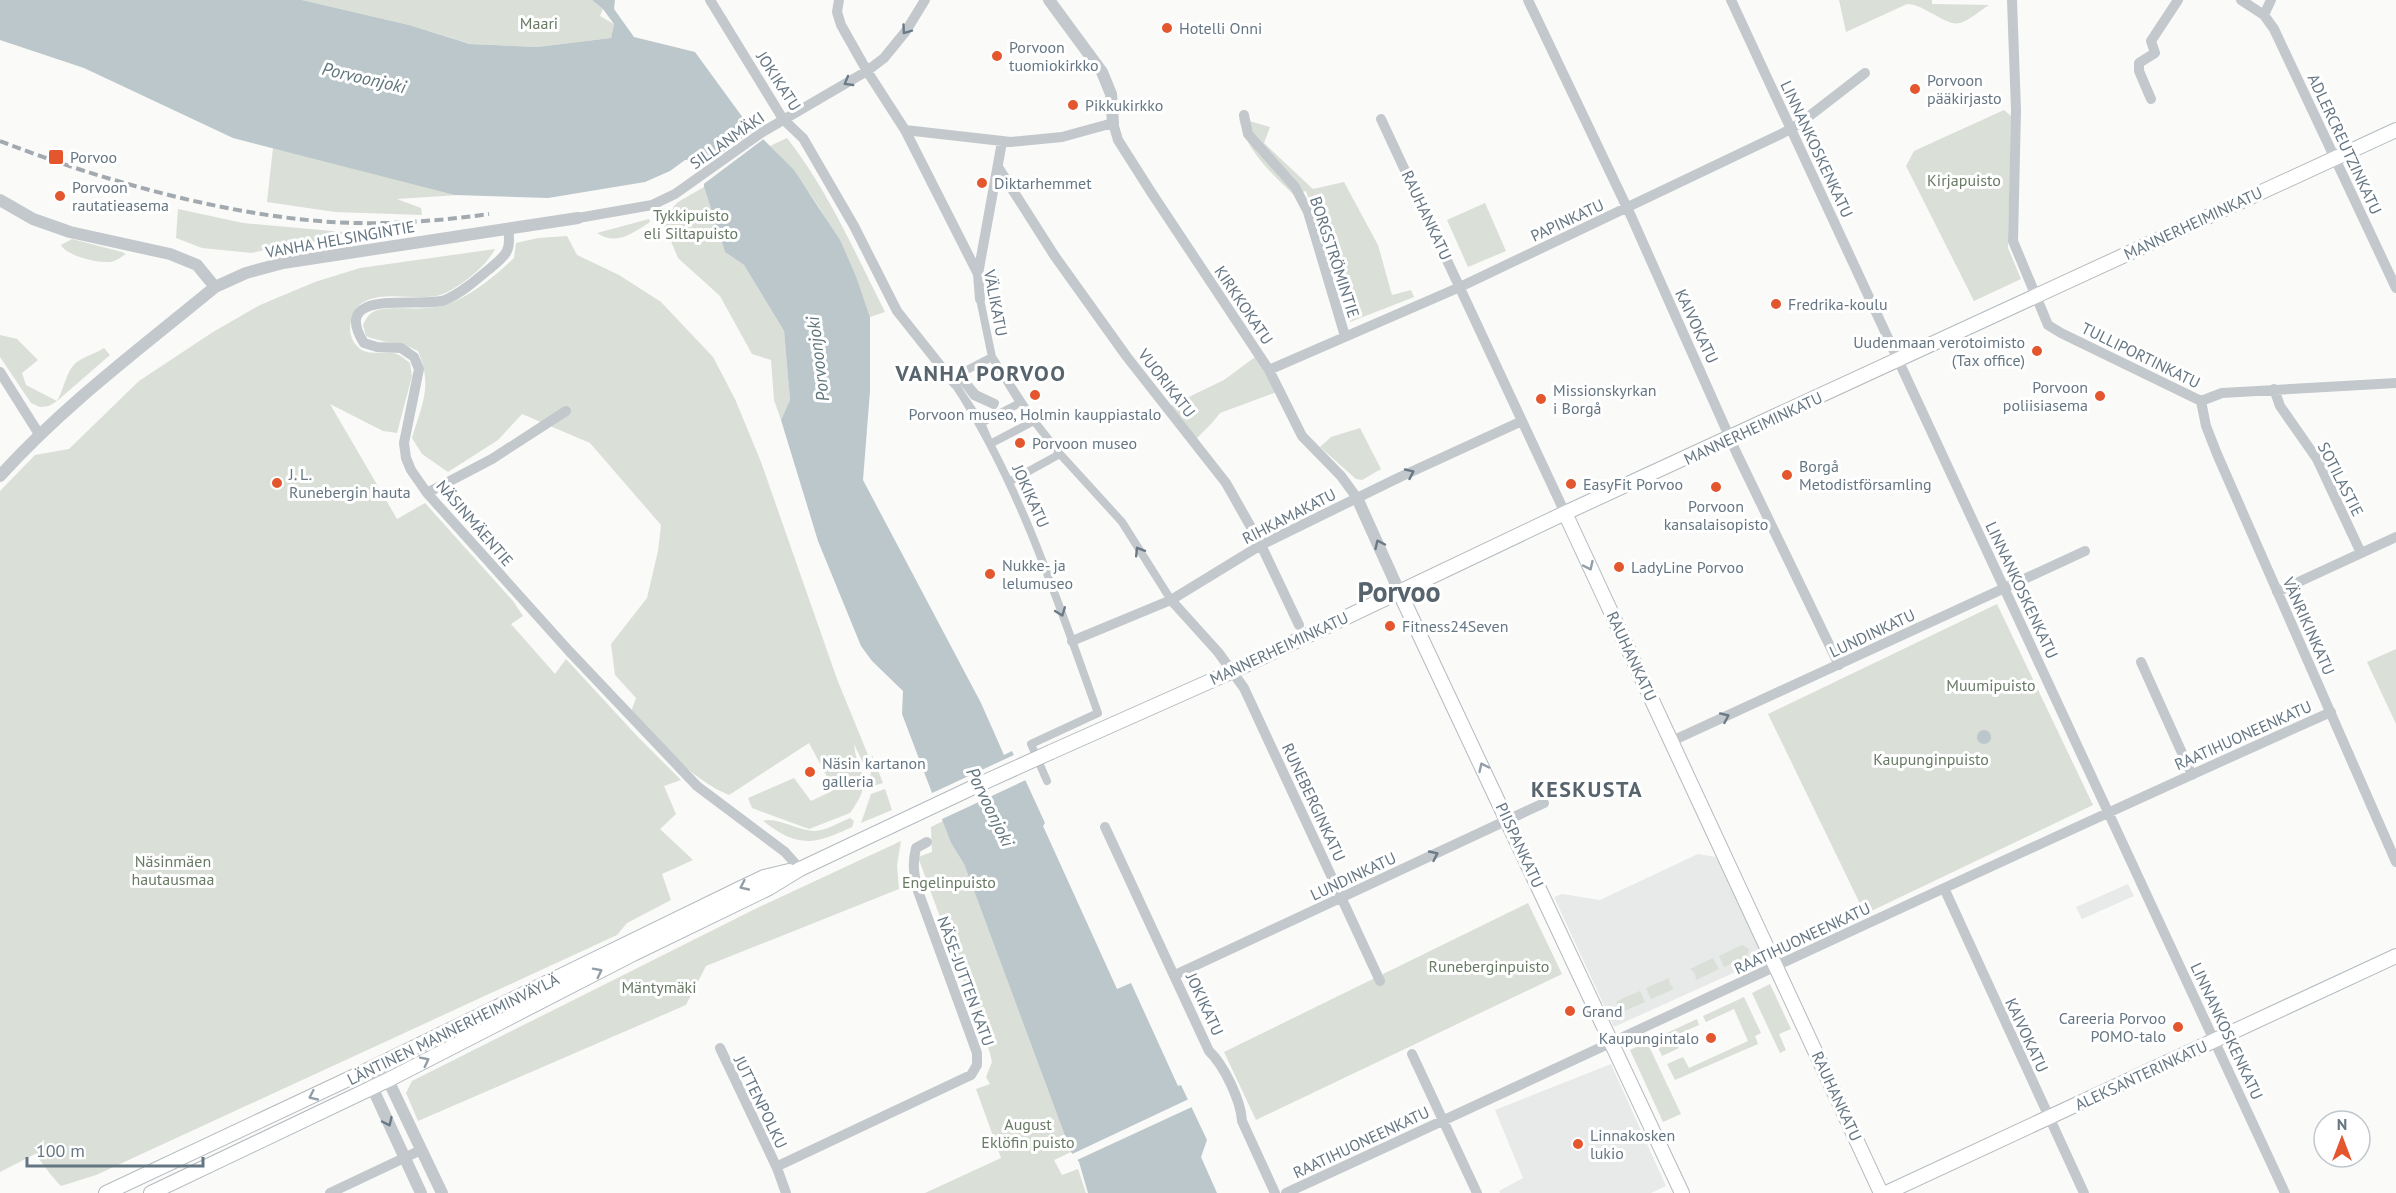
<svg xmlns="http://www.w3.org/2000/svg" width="2396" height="1193" viewBox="0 0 2396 1193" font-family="'PT Sans',sans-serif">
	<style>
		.built { fill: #e8e9e9 }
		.green { fill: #dadfd7 }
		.water { fill: #bbc7cb }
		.pier { fill: #fafaf8 }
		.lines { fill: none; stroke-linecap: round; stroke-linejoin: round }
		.secondary-casing { stroke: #b3babf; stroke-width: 16 }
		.pedestrian { stroke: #c3c8cc; stroke-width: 8 }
		.minor { stroke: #c3c8cc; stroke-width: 10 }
		.tertiary { stroke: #c3c8cc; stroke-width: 12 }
		.secondary { stroke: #fff; stroke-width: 14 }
		.rail { stroke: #a2aab0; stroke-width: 4; stroke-dasharray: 9 4.5; stroke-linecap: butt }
		.secondary-bridge-casing { stroke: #b3babf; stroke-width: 16; stroke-linecap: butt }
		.secondary-bridge { stroke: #fff; stroke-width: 14 }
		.oneway { stroke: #6a7a87 }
		.oneway2 { stroke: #939fa8 }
		.poi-dot { fill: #e4572e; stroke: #fff; stroke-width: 2 }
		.labels { text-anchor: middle; stroke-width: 6; stroke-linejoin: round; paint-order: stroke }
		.park-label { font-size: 16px; fill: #687a64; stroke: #fff }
		.poi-label { font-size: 16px; fill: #657683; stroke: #fff; text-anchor: start }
		.street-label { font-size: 16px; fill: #657683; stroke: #fff }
		.water-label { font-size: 18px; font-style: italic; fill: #60757c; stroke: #fff }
		.district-label { font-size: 22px; font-weight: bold; letter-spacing: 1.5px; fill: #57646e; stroke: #fff }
		.town-label { font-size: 28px; font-weight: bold; fill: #57646e; stroke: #fff }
	</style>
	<rect width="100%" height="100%" fill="#fafaf8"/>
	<path class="built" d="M1698,854L1716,857L1764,959L1614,1027L1554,897L1562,894L1600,900Z
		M2128,884L2134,896L2082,919L2076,907Z
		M1611,1064L1666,1186L1651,1193H1500L1499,1191L1523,1178L1495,1110Z"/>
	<path class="green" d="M302,0H592L603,9L600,16L614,24L611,38L537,47L471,44L409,25Z
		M1839,0H1932V4L1989,5C1981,10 1970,20 1960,23C1947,27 1924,4 1907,4L1846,32Z
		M2004,110L2011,116L2008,248L2021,279L1974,301L1906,166L1914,151Z
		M1239,118L1270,127L1264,143L1313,189L1344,182L1378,245L1392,295L1411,290L1414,297L1350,322L1306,191L1293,194C1271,173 1245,149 1239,118Z
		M787,138C828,190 855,253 885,312L870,317C846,249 821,198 770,146Z
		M273,148L458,195L397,199L421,208L422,215L335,212L267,202Z
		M704,187L725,252L744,265L784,331L790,400L781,420L774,400L771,360L752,354L720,296L678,258L662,220L678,202Z
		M1485,203L1506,251L1468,267L1447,220Z
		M178,209L243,223L343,232L339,238L280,246L252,253L202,248L176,238Z
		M649,219L650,222C633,233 617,246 597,233Z
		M567,236L577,255L619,275L661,302L713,357L735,399L761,462L837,679L868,755L867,771L854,744C857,777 876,777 850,813L809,829L752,808L748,798L794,778L811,801L834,790L809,743L729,795C690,779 659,741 631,712L636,698L615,675L611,644L647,598L658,551L661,525L590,443L522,414L498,440L448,472L422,454L412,438C422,404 433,386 418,351C399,341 385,344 366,336L363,325C366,319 368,314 375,311C391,305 424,312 445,305C470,297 495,276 514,258L516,243L538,238Z
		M72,239L122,252L126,254C122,256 118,260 114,261C102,265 66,256 61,245Z
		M495,249C488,265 454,293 436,296C410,301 359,284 351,320C349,329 350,339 357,346C369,359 385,348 399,355C403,357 407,361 410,363L412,376L397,433L383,431L330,404L397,519L425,503L513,601L523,616L511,624L555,674L566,659L638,737L681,780L664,786L676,814L660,829L693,860L662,874L671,900L627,923L617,935L96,1175L61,1186C51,1176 44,1165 35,1154L0,1172V491L35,455L69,449L139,381L213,332L260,305L315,282L360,268Z
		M0,335L17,339L38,360L22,373L26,385L57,401C64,390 66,370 77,362C85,356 95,354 104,348L110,355L57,401L49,406L40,407L31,403L0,357Z
		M1255,357L1277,392L1220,413L1212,423L1196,439L1170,406L1224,380Z
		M1360,428L1381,469L1362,480L1356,479L1320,447L1331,437Z
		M1997,604L2093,805L1865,914L1768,714Z
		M2396,649V724L2367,662Z
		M872,755L883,783L870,787Z
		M885,789L892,810L861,823L871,794Z
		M850,818L854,821L852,827C814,845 798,848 763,821C775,816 799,831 814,831C826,831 840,822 850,818Z
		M943,821L951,843L964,864L1071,1152L1054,1160L1062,1175L1078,1169L1086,1193H925L1001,1158L976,1089L990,1084L986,1077L992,1062L990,1053L918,857L932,852L931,827Z
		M901,841L897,865L899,889L706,966L686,1005L418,1121L406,1093L412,1081L753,910Z
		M1528,903L1562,974L1256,1120L1224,1052Z
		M1742,945L1749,949L1747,957L1724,967L1719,956Z
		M1713,958L1719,969L1696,980L1695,973L1690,969Z
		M1669,978L1670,984L1674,989L1651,999L1646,988Z
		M1770,984L1791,1029L1779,1034L1786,1050L1780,1053L1752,993Z
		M1640,991L1645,1002L1622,1012L1616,1009L1617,1001Z
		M1744,997L1761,1033L1755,1036L1758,1044L1675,1080L1667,1064L1683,1057L1689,1068L1748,1041L1734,1009L1706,1022L1703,1016Z
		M1697,1019L1699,1025L1674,1036L1679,1048L1662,1056L1654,1039Z
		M1647,1042L1681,1114L1663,1122L1630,1050Z"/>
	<path class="water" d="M0,0H302L409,25L470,44L537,47L611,38L614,24L603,9L592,0H615L614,9L634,37L695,52L746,122L794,170L840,240L855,274L870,317V391L863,480L981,703L1004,755L1012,751L1045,823L1043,826L1117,989L1131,983L1178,1086L1181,1085L1207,1140L1201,1157L1217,1193H1088L1079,1162L1071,1152L964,864L951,843L902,714L903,691L872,661L861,646L818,541L781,420L790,400L784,331L744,265L725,252L704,187L703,168L698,161L685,160L670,171L645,182L548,198L455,195L233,138L84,68L0,40Z
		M1977 737a7 7 0 1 1 14 0a7 7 0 1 1-14 0Z"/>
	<path class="pier" d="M756,128L765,138L701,186L700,169Z
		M1016,754L1028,779L940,820L930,794Z
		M1191,1098L1194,1106L1075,1161L1070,1155Z"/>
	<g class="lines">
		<defs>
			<path id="secondary" d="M1565,513L1881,1193
				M1399,591L1682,1193
				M1051,752L1233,671L1565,513L2396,130
				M106,1193L374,1067L741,888L764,877L789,871
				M151,1193L388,1080L633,954L769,888L800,869L978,785
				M1886,1193L2396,956"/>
		</defs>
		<use href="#secondary" class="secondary-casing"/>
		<path class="pedestrian" d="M980,299L992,357L1020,403L1060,454L1122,522L1171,600
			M992,357L1034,421L990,444L981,423L952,380L958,375L974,396L994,405L995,403L976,394L959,374Z
			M955,384C1020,484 1057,600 1098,713L1031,744L1047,781
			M981,423L1020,403
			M1009,482L1060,454"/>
		<path class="minor" d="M710,0L783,119L803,138L854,226L897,311L955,384
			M839,0L837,12L841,25L867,71L905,130L978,274L980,299
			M1528,0L1631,216L1737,454L1839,665
			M1731,0L2285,1193
			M2012,0L2016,110L2013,241L2048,325L2061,333L2201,401L2222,393L2396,383
			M2241,0L2264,15L2274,29L2396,288
			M2264,15L2271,0
			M2151,99L2139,71V63L2155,53L2151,41L2178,0
			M1244,115L1248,134L1295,187L1308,212L1345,336
			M1381,119L1565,513
			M905,130L1011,142L1062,137L1113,123L1118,140L1151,192L1269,370L1302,436L1341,476L1357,498
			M998,167L1054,255L1127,357L1226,483L1261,545L1299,625
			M578,218L652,205L675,194L761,133L867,71L884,58L906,31L925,0
			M508,229C512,252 505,256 488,270C475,281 461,293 445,300C422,309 328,286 364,343L377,347L401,348L414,357L419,369L404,443L406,458L411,470L427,493L569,651L697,786L785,852L800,869
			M978,274L1002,142
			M1269,370L1460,287L1783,133L1799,124L1865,73
			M0,372L39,434
			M2274,389L2280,406L2317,459L2361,553
			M2201,401L2206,426L2217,454L2396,862
			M427,493L492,459L566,411
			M2277,592L2396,537
			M1171,600L1218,652L1244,688L1380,981
			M1072,641L1171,600L1261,545L1400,477L1522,421
			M2141,662L2192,775
			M1672,741L2085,551
			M1105,827L1209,1051C1224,1065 1241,1101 1242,1121L1275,1193
			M1944,888L2084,1193
			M1175,975L1544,803
			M720,1048L777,1168
			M1412,1054L1477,1193
			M330,1193L421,1150
			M786,1193L777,1168L780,1165L971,1075L977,1065V1053L918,891C914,875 912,864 916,848L927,842
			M1286,1193C1635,1033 1981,868 2331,712"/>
		<path class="tertiary" d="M1049,0L1102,72L1111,94L1113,123
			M0,200L33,219L70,232L170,254L197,265L215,287
			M0,476C65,404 141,348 215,287L246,273L283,263L578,218
			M1357,498L1399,591
			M374,1067L388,1080L442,1193
			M374,1067L372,1087L421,1193"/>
		<use href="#secondary" class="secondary"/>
		<path class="rail" d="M0,141C105,182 244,221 357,223C401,224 446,220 489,214"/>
		<defs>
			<path id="secondary-bridge" d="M978,785L1051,752"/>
		</defs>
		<use href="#secondary-bridge" class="secondary-bridge-casing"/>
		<use href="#secondary-bridge" class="secondary-bridge"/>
	</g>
	<defs><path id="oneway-chevron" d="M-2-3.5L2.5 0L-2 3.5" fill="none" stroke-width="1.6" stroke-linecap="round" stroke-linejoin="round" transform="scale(1.5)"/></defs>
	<g class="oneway">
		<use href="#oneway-chevron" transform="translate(906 30) rotate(126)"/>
		<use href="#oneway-chevron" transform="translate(848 82) rotate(150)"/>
		<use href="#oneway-chevron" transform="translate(1410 473) rotate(-25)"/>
		<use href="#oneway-chevron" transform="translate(1379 544) rotate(-115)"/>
		<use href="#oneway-chevron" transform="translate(1139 551) rotate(-122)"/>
		<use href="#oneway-chevron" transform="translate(1061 612) rotate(69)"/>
		<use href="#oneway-chevron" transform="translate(1725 717) rotate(-24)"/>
		<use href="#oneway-chevron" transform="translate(1434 855) rotate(-25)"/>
		<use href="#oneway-chevron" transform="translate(388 1122) rotate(65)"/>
	</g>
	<g class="oneway2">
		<use href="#oneway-chevron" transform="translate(1589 566) rotate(65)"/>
		<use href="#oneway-chevron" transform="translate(1483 767) rotate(-115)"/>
		<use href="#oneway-chevron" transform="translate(744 886) rotate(155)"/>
		<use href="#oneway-chevron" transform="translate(598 972) rotate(-27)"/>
		<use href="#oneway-chevron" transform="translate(425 1061) rotate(-27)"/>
		<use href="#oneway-chevron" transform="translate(313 1096) rotate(155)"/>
	</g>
	<g class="poi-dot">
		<circle cx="1167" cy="28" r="6"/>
		<circle cx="997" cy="56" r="6"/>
		<circle cx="1915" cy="89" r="6"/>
		<circle cx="1073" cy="105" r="6"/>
		<rect x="48" y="149" width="16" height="16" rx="3"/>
		<circle cx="982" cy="183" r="6"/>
		<circle cx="60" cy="196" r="6"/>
		<circle cx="1776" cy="304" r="6"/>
		<circle cx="2037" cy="351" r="6"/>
		<circle cx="1035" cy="395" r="6"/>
		<circle cx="2100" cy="396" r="6"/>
		<circle cx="1541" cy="399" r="6"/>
		<circle cx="1020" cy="443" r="6"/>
		<circle cx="1787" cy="475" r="6"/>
		<circle cx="277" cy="483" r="6"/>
		<circle cx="1571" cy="484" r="6"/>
		<circle cx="1716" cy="487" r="6"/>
		<circle cx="1619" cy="567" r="6"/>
		<circle cx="990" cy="574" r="6"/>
		<circle cx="1390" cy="626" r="6"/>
		<circle cx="810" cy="772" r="6"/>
		<circle cx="1570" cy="1011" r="6"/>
		<circle cx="2178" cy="1027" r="6"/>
		<circle cx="1711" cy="1038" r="6"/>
		<circle cx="1578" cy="1144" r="6"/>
	</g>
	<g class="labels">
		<g class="park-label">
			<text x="539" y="29">Maari</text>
			<text x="1964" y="186">Kirjapuisto</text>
			<text x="691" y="221">Tykkipuisto<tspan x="691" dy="18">eli Siltapuisto</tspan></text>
			<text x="1991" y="691">Muumipuisto</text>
			<text x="1931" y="765">Kaupunginpuisto</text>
			<text x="173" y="867">Näsinmäen<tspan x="173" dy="18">hautausmaa</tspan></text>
			<text x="949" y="888">Engelinpuisto</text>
			<text x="1489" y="972">Runeberginpuisto</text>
			<text x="659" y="993">Mäntymäki</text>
			<text x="1028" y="1130">August<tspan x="1028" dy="18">Eklöfin puisto</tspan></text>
		</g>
		<g class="poi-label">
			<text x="1179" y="34">Hotelli Onni</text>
			<text x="1009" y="53">Porvoon<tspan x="1009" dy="18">tuomiokirkko</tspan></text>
			<text x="1927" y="86">Porvoon<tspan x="1927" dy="18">pääkirjasto</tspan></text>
			<text x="1085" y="111">Pikkukirkko</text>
			<text x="70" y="163">Porvoo</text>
			<text x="994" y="189">Diktarhemmet</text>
			<text x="72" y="193">Porvoon<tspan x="72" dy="18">rautatieasema</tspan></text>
			<text x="1788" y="310">Fredrika-koulu</text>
			<text x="2025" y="348" text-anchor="end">Uudenmaan verotoimisto<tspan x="2025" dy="18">(Tax office)</tspan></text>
			<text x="2088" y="393" text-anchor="end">Porvoon<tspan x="2088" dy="18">poliisiasema</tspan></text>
			<text x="1553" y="396">Missionskyrkan<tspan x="1553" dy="18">i Borgå</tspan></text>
			<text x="1035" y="420" text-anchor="middle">Porvoon museo, Holmin kauppiastalo</text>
			<text x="1032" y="449">Porvoon museo</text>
			<text x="1799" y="472">Borgå<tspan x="1799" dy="18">Metodistförsamling</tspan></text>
			<text x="289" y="480">J. L.<tspan x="289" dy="18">Runebergin hauta</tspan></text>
			<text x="1583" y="490">EasyFit Porvoo</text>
			<text x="1716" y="512" text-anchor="middle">Porvoon<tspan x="1716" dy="18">kansalaisopisto</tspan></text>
			<text x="1002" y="571">Nukke- ja<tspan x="1002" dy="18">lelumuseo</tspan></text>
			<text x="1631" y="573">LadyLine Porvoo</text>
			<text x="1402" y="632">Fitness24Seven</text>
			<text x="822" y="769">Näsin kartanon<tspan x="822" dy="18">galleria</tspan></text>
			<text x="1582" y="1017">Grand</text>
			<text x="2166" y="1024" text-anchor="end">Careeria Porvoo<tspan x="2166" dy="18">POMO-talo</tspan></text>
			<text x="1699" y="1044" text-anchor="end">Kaupungintalo</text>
			<text x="1590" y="1141">Linnakosken<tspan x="1590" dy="18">lukio</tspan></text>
		</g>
		<g class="street-label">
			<text transform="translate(779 81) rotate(57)" y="6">JOKIKATU</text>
			<text transform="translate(727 140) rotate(-35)" y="6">SILLANMÄKI</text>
			<text transform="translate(2345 144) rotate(65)" y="6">ADLERCREUTZINKATU</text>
			<text transform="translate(1817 149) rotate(65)" y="6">LINNANKOSKENKATU</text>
			<text transform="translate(1427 215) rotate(65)" y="6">RAUHANKATU</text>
			<text transform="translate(1567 220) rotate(-25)" y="6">PAPINKATU</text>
			<text transform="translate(2193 223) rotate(-25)" y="6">MANNERHEIMINKATU</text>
			<text transform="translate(340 239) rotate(-10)" y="6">VANHA HELSINGINTIE</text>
			<text transform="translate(1335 257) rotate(72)" y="6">BORGSTRÖMINTIE</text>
			<text transform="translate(996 303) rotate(79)" y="6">VÄLIKATU</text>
			<text transform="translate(1244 305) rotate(56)" y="6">KIRKKOKATU</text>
			<text transform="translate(1697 326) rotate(65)" y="6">KAIVOKATU</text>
			<text transform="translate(2141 355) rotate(26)" y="6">TULLIPORTINKATU</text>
			<text transform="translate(1167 383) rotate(52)" y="6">VUORIKATU</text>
			<text transform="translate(1753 428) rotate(-25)" y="6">MANNERHEIMINKATU</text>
			<text transform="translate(2341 479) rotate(63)" y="6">SOTILASTIE</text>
			<text transform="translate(1031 496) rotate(66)" y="6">JOKIKATU</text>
			<text transform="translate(1289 516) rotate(-27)" y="6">RIHKAMAKATU</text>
			<text transform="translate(475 523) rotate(49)" y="6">NÄSINMÄENTIE</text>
			<text transform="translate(2022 590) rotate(65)" y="6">LINNANKOSKENKATU</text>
			<text transform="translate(2309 626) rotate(66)" y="6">VÄNRIKINKATU</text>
			<text transform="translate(1872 633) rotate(-25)" y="6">LUNDINKATU</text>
			<text transform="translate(1279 648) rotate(-25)" y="6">MANNERHEIMINKATU</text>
			<text transform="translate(1632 656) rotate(65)" y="6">RAUHANKATU</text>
			<text transform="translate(2243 735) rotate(-24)" y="6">RAATIHUONEENKATU</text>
			<text transform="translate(1314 802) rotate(65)" y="6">RUNEBERGINKATU</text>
			<text transform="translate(1520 845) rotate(65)" y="6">PIISPANKATU</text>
			<text transform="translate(1353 876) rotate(-25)" y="6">LUNDINKATU</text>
			<text transform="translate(1802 938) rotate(-25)" y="6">RAATIHUONEENKATU</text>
			<text transform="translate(966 981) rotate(70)" y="6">NÄSE-JUTTEN KATU</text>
			<text transform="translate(1205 1004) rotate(65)" y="6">JOKIKATU</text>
			<text transform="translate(453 1029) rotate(-26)" y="6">LÄNTINEN MANNERHEIMINVÄYLÄ</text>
			<text transform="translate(2227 1031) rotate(65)" y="6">LINNANKOSKENKATU</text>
			<text transform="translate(2027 1035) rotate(65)" y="6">KAIVOKATU</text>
			<text transform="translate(2141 1075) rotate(-25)" y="6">ALEKSANTERINKATU</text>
			<text transform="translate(1837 1096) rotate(65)" y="6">RAUHANKATU</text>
			<text transform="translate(761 1102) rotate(64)" y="6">JUTTENPOLKU</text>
			<text transform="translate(1361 1142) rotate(-25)" y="6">RAATIHUONEENKATU</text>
		</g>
		<g class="water-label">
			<text transform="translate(364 78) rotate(13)" y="6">Porvoonjoki</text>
			<text transform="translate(818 359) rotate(-97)" y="6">Porvoonjoki</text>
			<text transform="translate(990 807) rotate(64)" y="6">Porvoonjoki</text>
		</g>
		<g class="district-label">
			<text x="981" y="381">VANHA PORVOO</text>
			<text x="1587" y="797">KESKUSTA</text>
		</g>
		<g class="town-label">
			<text x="1399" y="602">Porvoo</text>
		</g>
	</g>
	<g transform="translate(2342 1139)"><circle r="28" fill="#ffffff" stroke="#c1c8cd" stroke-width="1.5"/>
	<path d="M0-4.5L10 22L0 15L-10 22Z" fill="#e4572e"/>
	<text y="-9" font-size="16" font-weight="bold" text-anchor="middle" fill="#657683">N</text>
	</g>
	<path d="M27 1157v9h176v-9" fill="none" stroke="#657683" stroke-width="3"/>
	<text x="36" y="1157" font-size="18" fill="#657683" stroke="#ffffff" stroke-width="4.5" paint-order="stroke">100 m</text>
</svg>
